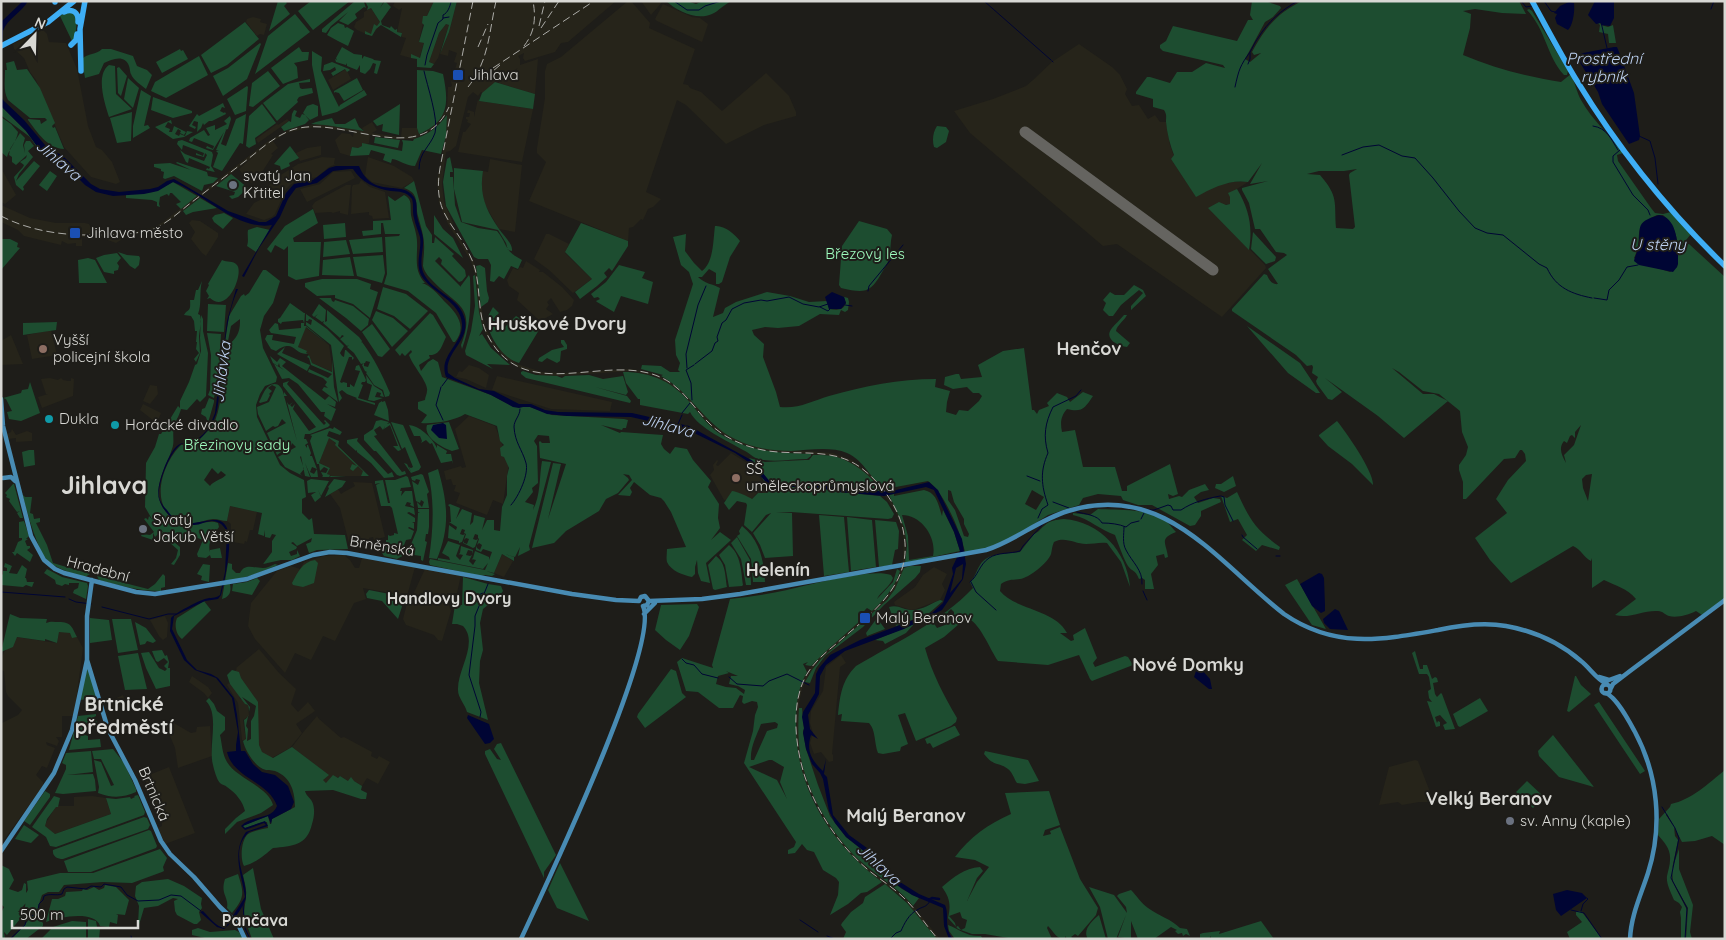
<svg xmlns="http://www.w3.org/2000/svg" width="1726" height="940" viewBox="0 0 1726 940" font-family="Quicksand,sans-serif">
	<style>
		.built { fill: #26241a }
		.green { fill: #1d4d30; fill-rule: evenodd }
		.water { fill: #000534; fill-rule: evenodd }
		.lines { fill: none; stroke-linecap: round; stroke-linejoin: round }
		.stream { stroke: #000534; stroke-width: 1 }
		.canal { stroke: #000534; stroke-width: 2.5 }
		.runway { stroke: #656460; stroke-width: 11 }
		.major { stroke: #488bb3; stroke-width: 4.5 }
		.highway { stroke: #3eaef5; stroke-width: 5.5 }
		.rail { stroke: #acaca8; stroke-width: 1; stroke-dasharray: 8 4; stroke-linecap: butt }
		.transit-dot { fill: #1a4fb4; stroke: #1e1d19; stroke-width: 2 }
		.worship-dot { fill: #6b7280; stroke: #1e1d19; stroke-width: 2 }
		.education-dot { fill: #8d6e63; stroke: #1e1d19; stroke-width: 2 }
		.culture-dot { fill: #0f9aa8; stroke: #1e1d19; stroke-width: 2 }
		.labels { text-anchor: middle; stroke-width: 4; stroke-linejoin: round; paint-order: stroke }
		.poi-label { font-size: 15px; fill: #d8d8d4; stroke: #1e1d19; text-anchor: start }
		.park-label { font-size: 15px; fill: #9efbbd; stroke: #1e1d19 }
		.street-label { font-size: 15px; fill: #d8d8d4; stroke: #1e1d19 }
		.water-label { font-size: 16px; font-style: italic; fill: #bcd0f0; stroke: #1e1d19 }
		.neighbourhood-label { font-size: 16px; font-weight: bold; fill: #d8d8d4; stroke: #1e1d19 }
		.quarter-label { font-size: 18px; font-weight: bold; fill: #d8d8d4; stroke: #1e1d19 }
		.district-label { font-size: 20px; font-weight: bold; fill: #d8d8d4; stroke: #1e1d19 }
		.town-label { font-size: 25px; font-weight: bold; fill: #d8d8d4; stroke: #1e1d19 }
	</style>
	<rect width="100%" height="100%" fill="#1e1d19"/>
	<path class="built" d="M395,1H434L423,24L419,41L424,43L419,59L411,55V58L400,55L406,38L402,37V33L397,32L402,8L399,10L393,6Z
		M457,1H616L568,42L561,43L555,52L525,61L523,58L524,53L518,56L520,59V65L538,59L535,94L498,83L509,74L513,73L518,68L513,71H509L483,93L481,92L478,96L473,92L468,97L456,146L450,151L446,152L442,184L444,202L453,223L452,226L473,260L478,275L483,318L489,336L499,349L517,364L542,372L563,373L631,369L656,374L680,388L712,424L737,440L768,449L821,452L833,453L852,460L874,477L896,508L904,527L906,541L905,563L902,575L895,589L883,604L821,659L809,674L802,689L799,703V743L805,775L826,818L838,837L862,863L909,901L940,939H937L933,936L904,899L860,865L836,838L824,819L806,783L800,764L796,743L797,702L800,688L807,672L819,657L881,602L891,591L898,577L903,560L904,541L901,525L894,509L872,479L850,462L825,455L764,451L735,442L710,426L678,390L655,376L631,371L556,376L541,375L521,369L502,356L489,341L482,325L479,312L475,275L471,261L448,224L439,203L437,180L446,136L447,114L433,129L414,139H394L370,135L369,143L358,148L352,147L350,156L340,153L335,140L342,133L350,134L353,137L354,132L315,127L289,132L273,141L278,148L271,154L273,155L255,183L248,182L239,169L254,156L168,222L147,232L129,235L116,243L99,237H82V246H76V243L68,244L62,241L61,245L24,236L18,230L1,222V205L30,218L56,223H85L89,224L92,230H111L112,232L138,231L154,227L163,222L267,142L292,128L319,124L364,131L362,128L372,122L377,130L372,133L401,137L402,128H417L419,134L425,132L437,123L447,108L448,87H451L452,85L451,82L457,63L454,62L457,53L449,50L448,56L440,54L449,32Z
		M628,1H631L650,23L649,28L695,49L683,84L688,85L690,88L701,92L722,111L766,73L789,96L796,112V116L764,125L726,144L686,105L677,100L646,192L661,199L653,207L648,209L643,220L641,219L633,227L629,228L628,241L529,201L546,162L537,153V148L545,98V71L547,64L561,57Z
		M641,1H663L651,15Z
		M663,4L692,17L700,18L708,24L702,42L657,21L655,19Z
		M371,8L380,22V25L371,36L357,30L354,27L356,22L364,17V12Z
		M253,17L261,19L260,22L267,24L264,35L260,34L257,36L246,22L247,19Z
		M446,24L449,25L438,58L434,64L429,62L439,33Z
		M43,30L47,34L49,42L66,43L77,69L88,126L96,147L102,150L112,162L120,182L116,184L91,177L64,147L36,80L30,72L24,58L14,49L13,44Z
		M1079,44L1112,67L1120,75L1127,89L1125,94L1132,106L1139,105L1148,119L1155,115L1160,122H1166L1170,145L1174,156L1171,159L1196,196L1215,186L1233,182H1248L1237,189L1230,197V204L1209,208L1265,265L1266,268L1222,317L1117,244L1103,246L970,133L954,111L993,99L1026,86L1033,80L1052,62Z
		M346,69L351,79L333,90L328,80Z
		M478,99L479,101L533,109L522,162L458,152L463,132H465L471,124L467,122L468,120L466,119V117H469L470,113H467L468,110L474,112V117Z
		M287,119L289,121L258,143L256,139L277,124L278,125Z
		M321,146V155L300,161L296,153L307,148Z
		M322,157L335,158L334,164H336L329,167L317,177L295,182L290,185L286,189L275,214L272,217L264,220L246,214L254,203L260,200L268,192L266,189L276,178L298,164Z
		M368,157L394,166L412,177L414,181L402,188L372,182L365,176Z
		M490,159L522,165L515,232L499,229L484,203L482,191V176L483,171L488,172Z
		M1,168L16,195L5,204L1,202Z
		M351,171L355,178L307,202L300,189L320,184L333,172Z
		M361,180L370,187L385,192L389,218L373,219L372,216L369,215V212L351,214L352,187L353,185L359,184Z
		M346,185H351L348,215L340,213V211L333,213L331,212L315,213L312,206L315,202Z
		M192,220L200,221L218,233V237L206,256L202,253L191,239L195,232L189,223Z
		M546,234H549L569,244L565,253L592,279L573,293L549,270L534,259Z
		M526,261L540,270L539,272H543L562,287L574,300L572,306L567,310L560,312L551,298L547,302L549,305L546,309L553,314L540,321L517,300L519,293L509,286L507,280L513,268L518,270L520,267L523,268Z
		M305,327L329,345L333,372L312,363L309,355L298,347Z
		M51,330L57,355L32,359L27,335Z
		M11,335L23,364L1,365V341Z
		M469,365L479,368L489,375L486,388L466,379L456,377L459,371L462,372Z
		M497,376L612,402L610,411L551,409L492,390Z
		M50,378L58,380L61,378L63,380L68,381H71V378L74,379L73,396L42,408L38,397L48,394H46L41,379Z
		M150,385L157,386L158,394L150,404L143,401Z
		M143,404L161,413L159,418L154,421L140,410Z
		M469,416L495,426L509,462L503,504L493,500L487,515L456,503L460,493L454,491L456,485H453L451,479L446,480L444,471L461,466L462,468L466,467L455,429Z
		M12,429L16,435L27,431L32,433V441L16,442V438L8,439L7,434L11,432Z
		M329,437L364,471L361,476H331L327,474L330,468L319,463Z
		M731,453L749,464L768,488L765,493H757L749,502L731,499L724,500L710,475L714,470L713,465L717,460L718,461L716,465L718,466Z
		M353,482L372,483L385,537L374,540L373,537L369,538V541L355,544L354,542L349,543L340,508L330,494L338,489L341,494L344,492L355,486Z
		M230,506L257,512L253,530H250L247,542L245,541L244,544L233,542L231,540V524L227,521Z
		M502,554L513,561L504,577L494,573Z
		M344,555L350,560L355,568H359L362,558L415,567L407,596L363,588L366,599L354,603L335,641L323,636L311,660L295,653L285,673L255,639L248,626L251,603L277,571L291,566L300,569L304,562L324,556Z
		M934,567L947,574L942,584L945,590L940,600L916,609L911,610L895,605L894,602L915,587L923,575Z
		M425,569L461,575L457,593H447V600L451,611L442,641L438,640L434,635L406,625L403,619L407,603L409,599H411Z
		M165,616L168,623L167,637L163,640L159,636L150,620Z
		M59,632H68L77,637L83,648L74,716H62V737H56L59,741L57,746L46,742L47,745L55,748L47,768L42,766L36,775L43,782V786L1,844V726L2,723L18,715L22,710L8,696L6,692L4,671L1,670V660L4,652L16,637L57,643Z
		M259,649L279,673L296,689L291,704L298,712L308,702L315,711L296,724L302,733L290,748L268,760L259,753L256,703L234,672L237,669L236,668Z
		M841,655L846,663L840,667L832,754L833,755V761L829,762L821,752L814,754L810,743L813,733L810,723L811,711L823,691L826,667Z
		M192,676L208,687L212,693L208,698L204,693L189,682Z
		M229,683L239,694L240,699L245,700L246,705L248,704L249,716L243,720L246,740H242L238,703L227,685Z
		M123,695L127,706L113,710L110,701Z
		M317,716L319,719L341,738L344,737L372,752L371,756L377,759L379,756L390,762L378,784L367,778L362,786L354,781H348L340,776L327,784L322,780L320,769L292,747L305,730Z
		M172,722L191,733L196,732L197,727L210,726L212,756L178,768L175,748L165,724Z
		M1415,760L1418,761L1434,802H1419L1402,805L1398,802L1379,805L1389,767Z
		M169,767L195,833L165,844L158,828L162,826V824L144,777Z
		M92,796L106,798L111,814L55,834L44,826L56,806H74V797Z"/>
	<path class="green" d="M278,1H285L287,3L284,6L290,14L269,31Z
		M311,1H350L313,30L298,11Z
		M355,1L364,2L366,8L364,7L355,14L357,18L348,25L339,21L348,12L331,26L326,33L322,32V29Z
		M365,1H384L380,8L385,1L391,7L381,21L382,25L390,28L391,26L395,30L397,29V32L402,33L401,37L381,25L376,29L372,36L365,34V31L371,34L374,24L377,26L380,22L371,8L367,10L368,7Z
		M434,1H457L449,32L440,54L449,25L446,24L439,33L429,62L434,64L431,68L417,67V59L411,58V54L420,58L424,43L419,42L424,25L422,23L423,16H427Z
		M666,1H687L696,4L703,1H732C724,4 719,11 712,14C697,21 677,11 666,1Z
		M1252,1H1265L1280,6L1281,8L1273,17L1265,22L1245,59L1250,62L1261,53L1254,55L1252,52C1266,27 1276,14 1302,1H1519L1526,14L1502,13L1475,9L1463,11L1471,14L1470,28L1463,55C1494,68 1528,77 1561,82L1571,74C1575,83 1577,93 1581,100C1592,120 1610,135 1623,153L1617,155L1618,161L1651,208L1655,213L1663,214L1671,212L1691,234L1682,245L1689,244L1725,277V598L1702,615L1696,611C1688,615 1677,618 1669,616C1665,615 1663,611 1658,611C1643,610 1630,619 1615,615L1636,599C1627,588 1616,586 1604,580L1592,588V558L1591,561C1584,558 1581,549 1573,546L1511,583L1490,560L1475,538L1507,513L1496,499L1508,480L1526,461L1525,454L1522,450H1520L1515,458L1504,459L1466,499H1463V482L1459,470V465L1466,455L1468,447L1462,432L1460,411L1439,394L1423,391L1399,372L1392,368L1423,394H1434L1448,401L1404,438L1378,416L1325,378L1342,392L1332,400L1328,399L1317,384L1316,381L1318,377L1312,373L1313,367L1312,365L1307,366L1296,355L1232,311V309L1264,274L1267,275C1269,280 1272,285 1278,284L1268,269L1287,255L1284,253L1276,252L1260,229H1255L1249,203L1242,190V188L1268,181L1250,184L1262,163L1248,182C1230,179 1212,188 1196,197L1171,159L1174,155C1170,145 1167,133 1166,122C1166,116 1167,115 1164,110L1153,107V99L1136,94V92L1147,77H1150L1170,83L1177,72H1192L1206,63L1225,68L1223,65L1163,51L1160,48V45L1166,41L1173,26L1237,41L1248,20H1253L1250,15ZM1357,169L1350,173L1349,175L1355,227L1353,229L1336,228C1334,202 1339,197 1320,175L1307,174L1319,171H1344ZM1657,215H1663C1678,228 1680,248 1677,267L1670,272L1647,265L1634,258C1645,236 1629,228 1657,215ZM1581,425L1574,445L1564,455L1566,463C1562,456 1558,448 1564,441L1567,443L1570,436L1572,435L1575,438V432ZM1592,474L1588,501L1583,488L1582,479L1586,475Z
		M1529,9L1532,11L1568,71L1567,75H1564C1547,57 1546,30 1527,10Z
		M66,12H74L77,20L75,38L72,41L60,16Z
		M295,14L310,32L255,74L268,36Z
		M245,22L259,39L227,65L211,73L201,55Z
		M338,23L344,25L345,28L347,27L354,31L348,46L338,41L343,31L338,41L327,35L331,28Z
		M1598,23H1600L1601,25L1608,27L1613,25L1616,43H1609L1608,34L1599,32L1600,25Z
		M260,43L261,44L247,79L223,96L213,76L228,68Z
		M299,47L302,52H309L308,60L294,63L297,67L298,78L283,84L271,68Z
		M342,47L354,54L362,55V59L364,56L373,59L374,60L381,61L377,74L374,73L376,64L373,63L370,69L365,74L360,72V65L357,70L347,66V63L346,65L336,62L335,59L337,60L336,58Z
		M102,49H111L133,56L137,66L147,70L152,75L146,89C141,85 133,80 131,74C130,73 130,68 129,66C125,54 112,59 104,63L99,74L85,78L82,59C88,53 96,55 102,49Z
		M180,49L181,51L183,50L188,59L162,73L156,62Z
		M312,51L322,57L321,71L339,107L340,105L364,90L367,95L337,112L322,116L312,65Z
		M199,56L208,75L166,98L151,91L155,82Z
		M14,61L17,70L27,69L40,88L55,123L52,126L53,128L55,127L64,149C47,148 38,133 28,120V119L40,120L41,124L47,120L45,118H30L8,100C3,91 5,81 5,70H7L6,63Z
		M332,62L349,69L350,70L347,72L345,69L333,76L331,73L336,70L335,67L330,70L323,71L324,65Z
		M109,65L115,66L116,94L132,109L109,117C105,104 95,75 109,65Z
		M119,67L127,76L121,96L118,93L117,68Z
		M417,70L433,71L443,74C449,103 449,121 419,134L417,128Z
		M268,71L280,86L253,107L249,106L252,83Z
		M128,78L139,88L133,108L124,99Z
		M357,78L363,90L344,101L339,93L335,92L334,93V91Z
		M310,79V82L299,83L300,88L302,89L312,88L313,93L299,97L297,100L298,102L277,121L263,103L288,84Z
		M495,82L535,94L533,109L479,101L482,93Z
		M247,86L248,87L246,111L235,115L227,99Z
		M141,90L151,96L144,126L148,125L150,128L133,138V126Z
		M153,97L192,111V113L173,118L151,110Z
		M223,103L225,108L222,107L220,111L224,113L225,112L226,114L212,121H209L204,125L203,123L201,128L197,132L198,122L194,121L192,125L196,127L195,129L189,126L197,114L199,116Z
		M262,104L276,123L255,138L256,144L249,148L246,146L249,116Z
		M313,104L318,106V116L310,120L305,115L309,120L305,124L284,131L281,127L289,121L291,122L292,114L294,110L297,111L295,116L300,118L302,114L305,115L303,113L307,106Z
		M400,104L399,135L382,131L383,124L377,126L373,121Z
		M1,106L26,131L45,156L40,152L30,137L3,117L1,115Z
		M132,112L131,141L117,143L110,118Z
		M246,114L243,144L240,143L222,171L213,167L218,153L216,151L219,150H216L224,132L213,150L206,148L207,146L213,149L214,146L194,138L192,142L189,141L190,138L204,130L208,136L210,135L206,128L215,125V130L227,124L224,121L230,116L231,119L228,129L225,130H226L221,144L226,146L236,119Z
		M447,115L446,136L441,154L422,150L415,166C406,166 400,160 392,159L391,163L383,160L385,154L371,150L369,155L350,156L352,147L358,148L362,146V143L402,151L403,143L402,140L413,141L414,139C428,135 438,127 447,115Z
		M1,117L11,124L18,132C17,141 9,149 7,157L1,152Z
		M332,118L335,124H345L355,118L359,127L364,131L325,125L311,124L316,122Z
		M171,120L172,124L168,122L165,127L170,129L169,132H172L174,126L186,132L184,135L180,133L181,131L178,129L175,134L179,136L180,134L185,136L187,131L193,132L184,137L173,139L155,127Z
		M937,126L946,127L949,131L946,142L937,148L934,147C932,140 933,132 937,126Z
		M20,133L25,138L23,145L25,153L24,145L26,141H30L34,146L28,151L33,157L19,174L16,181L34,161L40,166L23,187L24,189L23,191L16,185L14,177L23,167L24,165L20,162L26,158L27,155L16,165L12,162V157L9,155L10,149Z
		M375,137L400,140L398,148L374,143Z
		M182,140L212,152L213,155L211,166L215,172L206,170L207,168L209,169L210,167L189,158L188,163L186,162L180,150L185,154L204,161L207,155L205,153L204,157L196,155V153L203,156L204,153L183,145L182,150L177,144L178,141Z
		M290,146L299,158L289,163L290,166L281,170L280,166L274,164Z
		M450,157L453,172H450V177H453L455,205L461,222L478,228L497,231C509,246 503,250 522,260L518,269L511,266L504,279L499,276L494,282L490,281L491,265L488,259H478L474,257L446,206L443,182L447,159Z
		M177,162L207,172L208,176L218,178L213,183L204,185L202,191L174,176L165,179L163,178L164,172L161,171V169L154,167V164L170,163L191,170L176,163Z
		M454,168L483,171C479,195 486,210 499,229C504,236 513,244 512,251L508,250L506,243L498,230L462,222L454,189Z
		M50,171L57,176L47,191L39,185Z
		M231,174L248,188L238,197L232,199L229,196L234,195L235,192L216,186Z
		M414,181L426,226L432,235V243H434L435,237L454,254L452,256L465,270L466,276L462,281L459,282L441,264L442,260L439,257L435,261L460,286V287L469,275L470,278C471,303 471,324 462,349L461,345C477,304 454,305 431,279C428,276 424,271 423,266C423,261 424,256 424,251C425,238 421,228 418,216C415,204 420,193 404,188Z
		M173,182L197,196L181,209L176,204L181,202L172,193H170L169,196L167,194L160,197L159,204L160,207L157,206V202L152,200L126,198V194L153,192Z
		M1237,189C1249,209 1253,227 1249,250L1208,208L1219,202L1226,205L1230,204V197L1228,193Z
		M404,195C413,199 410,207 411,215C412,221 415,228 416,234C420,251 411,268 425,283H422C431,286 438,294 444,301C456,312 468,326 455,342H453L436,313L408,291L384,284L387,274L385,237L399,236L400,234H385L383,223H381V234L363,236L362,231L373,230V221L391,220L388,196L395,201Z
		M200,198L217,208L193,212L186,215L183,211Z
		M313,209L318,223L293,238L294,242H321L319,276L296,280L288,276V246L284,250L275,245L271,253L267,249L285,226Z
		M224,213L233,218L223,229L214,222L212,218L215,215Z
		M434,215L443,229L453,238L463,258L434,234Z
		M859,221L887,229L892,235C890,243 891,251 889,259C887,264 884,269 881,274C870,294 863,293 841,288L839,285L842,246Z
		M345,223L346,237L324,239L323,225Z
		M581,223L628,241V246L612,271L609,268L604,273L607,277L597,286L580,299L575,292L592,279L565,252Z
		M715,226C724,225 735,234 740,241L730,257L722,282L719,284H716V273L709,269L702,277H698C705,284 713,284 720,288L713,317L723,313L725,308L736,302L767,292L790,296L809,302L827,301L829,309C837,310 843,311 846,303L844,297L841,296L848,298L849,302L848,310L845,312L841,310L839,315L820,314L799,326L778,328L765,327L752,330L754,335L764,344L763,357L776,392L780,407C799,409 812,401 829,396C864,386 899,379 936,379L935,387L950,391L947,402L946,412L956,415L959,410L968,411L979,401L982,396L979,393H973L967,387L953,389L944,385L945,377L956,374H959L961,379L982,377L978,365L1003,351L1024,348L1032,410H1034L1037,414L1039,410L1049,406L1047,403L1057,393L1067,397L1070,402L1083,392L1093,396C1085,408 1082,413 1067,409C1061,416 1060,422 1062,432L1075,430L1083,467H1115L1122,491H1127V486L1170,464L1178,494L1173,496L1168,494L1169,499L1179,496L1182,497L1189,490L1205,484L1209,490L1201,492L1194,497L1198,503L1213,498L1220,499L1221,502L1201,511V516L1195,525L1190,526L1152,505H1138L1123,500L1121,496L1098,494L1083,498L1079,505L1048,515L1009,540L977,551L965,552C961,533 944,492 928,481L885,489C871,480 864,460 847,453C831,446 808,450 791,451C772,451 752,448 735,439C704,424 691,392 661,376L663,375L641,369L642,365L661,366L670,372H680L678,370L680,363L676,355L675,340L693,284L689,272L681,265L673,237L686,234L685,251L694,263L702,271C714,262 713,240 715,226ZM948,490L951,491L954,502L964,519V524L969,534L968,537L964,536L955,510L948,500ZM1032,490L1044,497L1036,510L1025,504Z
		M257,227L270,230L256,252L247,246C249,240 247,235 248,230Z
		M1253,232L1276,257L1275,261L1266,264L1251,249Z
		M382,237L383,252L353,254L349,240Z
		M1,239H10L18,243L17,247L20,248L1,270Z
		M346,240L350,254L323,257L324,242Z
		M118,252L127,255L139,256L140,258L139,265L135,269L130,266Z
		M117,253L121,258L117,263L119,266L118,270L114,271V274L104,272L96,258L104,255Z
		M383,255L385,273L382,283L357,276L353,257Z
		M350,257L354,276L322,275L323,260Z
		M88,258L95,260L107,283H79L78,260Z
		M222,260C227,263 233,260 237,265C244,273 228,315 210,298L207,299L209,296L206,291L209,285L208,284Z
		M480,265L485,268L487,291L489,298L488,302L481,307L476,266Z
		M619,265L645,272L642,278L653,282L648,304L621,296L614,312L597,302L596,301L600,299L598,297L594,298L591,294L606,282Z
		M263,270H266L280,281L273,303L264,316L260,330L263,348L277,377L276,382L265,386L260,394L256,405L257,417L280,465L290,473L304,480L306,497L302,499V513L309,520L312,518L314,534L345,535L348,549L317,550L309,553L306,544L311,542L312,538L297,546L293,542L291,543L297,547L296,549L289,552L291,556L297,554V550L300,556L292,560H281L263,564L272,552V541L276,535L272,534L270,538L265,537V530L264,536L258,534L262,513L230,506L227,521C222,521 218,519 213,519C202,520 195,526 183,522C146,511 162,463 181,445H196C201,435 209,433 215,421C224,399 220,374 225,352C226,345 232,343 236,337C240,331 240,325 240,319L231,326L228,341L225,342L229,316L241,296L244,294L245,296L249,293ZM212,468L218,474L221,471L226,475C221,480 213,481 210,486L204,480Z
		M475,275L479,312L483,329L479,336L482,334L491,348L510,365L487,364L493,369L466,355L465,351L471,331L475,306L473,276Z
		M322,279H357L371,284L370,289L378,292L370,318L353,304L335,298V295L317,296L305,287V283Z
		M202,281C199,292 202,304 198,314L200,315L201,321L199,336L200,353L196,362L194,359L199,353L196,349L197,342H196L197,331H195L194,321L191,316L184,315C188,308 191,313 190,300H194L196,290H198Z
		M1134,285L1143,290L1146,296L1131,310V306L1143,293L1139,290L1121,305L1113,316H1109L1103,310L1106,303L1103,300L1110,292L1115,295H1124Z
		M383,287L406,294L428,311L410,329L394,316L377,309Z
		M319,298H331L332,301L334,302L335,300L353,306L369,319L368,325L361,331L346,318Z
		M290,303L304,313H305L304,326H306L329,345L331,358L329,345L306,327L298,347L307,351L306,353L308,354C293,355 295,338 276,351L271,349L265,339L267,335H273L272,340L294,344L296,337L271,333L269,330L275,323L278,324L279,330L301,328V323H304L303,320L282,322L281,324L278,322V319L280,318Z
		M208,304L226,305L224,332L207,331Z
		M319,304L326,310L325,322L327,321V310L359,337L362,341L361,343L362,342C375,360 381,372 390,393L389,396L385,397L383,390L374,385L366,373L367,372L365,371L362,365L364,363V366L368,367L370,362L366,361L365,363L361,364L354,353L347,347L349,345L347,346L340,339L344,336L342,335L340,338L323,323L324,321L322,322L315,317L318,314L314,317L312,315Z
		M493,307L499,313L493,319L505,327L516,316L539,330L519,363C503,359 487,335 487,318Z
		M376,311L393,318L408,331L392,347L372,320Z
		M430,313L433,315L446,337C442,345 440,356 429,355L430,358L419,365L421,371L428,362L433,359L438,362L442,377L491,395L514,407H530L552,415L624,419L628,420L626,428H623L622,430L601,425L620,433L621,432L663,435L661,444L664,449L670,454L675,447L687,449L693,460L711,481L708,487L719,504L718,518L720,528L711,540L720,532L731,540L706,563L710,583L701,581L698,573L697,560L695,567V574L692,577C683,575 671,571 667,562C666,558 667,553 667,549L686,547L671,512L664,501L661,498L650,495L634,482L630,488L632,492L630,496L618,495L632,480L629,475L623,474L628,478L629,480L618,493L606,499L599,511L566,531L554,543L532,548L553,463L561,464L548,519L566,464L540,458L539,442L540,441L542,443H550L549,436L538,435L534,441L537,446L538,483L532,488L533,492L525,502L534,505L533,510C541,494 539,478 542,461L551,462L529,546L530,550L518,556L520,547L515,557L505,554L514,557V561L502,554L494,573L486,571L495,574L492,576L485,575L481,576L430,565L429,562L430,559L485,570L488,563L483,569L438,560V558L450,560L449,557L442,553L448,541L460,545L456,556L460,560L463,555L459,554L457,556L460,553L461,546L473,550L472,554V551L468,550L466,555L470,556L472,555L469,561L473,565L476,560L472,559L470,561L473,558L475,551L489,557V560L492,552L483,549L481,552L476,550V546L477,548L480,550L482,545L479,543L477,545L479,539L478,538V535L475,534L473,539L476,540L478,539L475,547L473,548L463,543V541L464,543L467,544L469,539L466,538L464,540L466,534L464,533L465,530L462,529L460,534L463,535L465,534L462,542L459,543V541L448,538L449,525L456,530L457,527L449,522H451L450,507L448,505L450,504L460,508L456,519L462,509L472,513L470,525L473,522L474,515L485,518L482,530L487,520H494V539V530L500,531L502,507L507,495V476L509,468L504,457L501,456L500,448L504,445L500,441L497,426L465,414C454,421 434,424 421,423L427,415L418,409V402L425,400C425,397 427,394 427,391C429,383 412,365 409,355L412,352L411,350L405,356L402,353L400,356L395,350Z
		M306,314L327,329L344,346L340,353L342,356L344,357L345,350H346L354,358L352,360V357H349L340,382L342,383L343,382L347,383V387H350V384L354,387L360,371L355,370L356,366L359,365L366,380L365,382H362L361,384L363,385L358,398L375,403V405L356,399L357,398L347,394L342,390L339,392L342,398L339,402L331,345L306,325V322L311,325L312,320L309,319L308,321H306Z
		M201,315L203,319V331L208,353L206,396L200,402L197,399L187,410L181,409C179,417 175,421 174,427C172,435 175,442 172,449C166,468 151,488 163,508C167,513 170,518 176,522C193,530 206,518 218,523L219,527C214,534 207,542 210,552V550L220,548L222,558H211L210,555L206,558L198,557L197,554L203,540L187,534L183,536L184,539L173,538L160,530L180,547V555L174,565L171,564L176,558L178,550L159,533L155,537L153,533V540L141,536L142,534L150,535L154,532L144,519L146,518L148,520L149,516L153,521L145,507L146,463L155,447L159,434H161L178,406L180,408V401L189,382L195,365L197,364L201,351L200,338Z
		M1124,315H1127C1124,321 1117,325 1116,331L1130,343L1127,347C1118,346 1103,339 1112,328C1115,324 1120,320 1124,315Z
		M57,322L56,330L23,335V323Z
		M372,324L390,349L382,357L378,356L362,332Z
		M1247,326L1300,363L1320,393H1316L1288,373Z
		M207,333L221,334L219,373L214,398L208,395L210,390L211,355Z
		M561,340H564L567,345V349L561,351L560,361L557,363L547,358L542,362L538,361L539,358L552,350L564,347L561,343Z
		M285,347L282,353L310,365L307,371L277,354Z
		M309,355L312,363L332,372V359L334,387L338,402L322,390L324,387L328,388L325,385L327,382L323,378L308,372L309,369L328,378L332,374L311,365L309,358L307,357Z
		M270,356L277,362L280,358L286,362L282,366L325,400L329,396L336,402L335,407L327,404L336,409L330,424L331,421L324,416L325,412H321L298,384L289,378L282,379L274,364L284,370L280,367L279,363L278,366L273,363Z
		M523,371L536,375L557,376L562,378L565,376L589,375L603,379L623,376L628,392L626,395L595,387L627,396L631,401L630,403L526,378L521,374V372Z
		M623,372C652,372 674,382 692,405C701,416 710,428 722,435C750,452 779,453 811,454V456L807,459C793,459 778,462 764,460C755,460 750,453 743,450C728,441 698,428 690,412L688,414L640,405V399H638L626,383Z
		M366,375L374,386L382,391L384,397L380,396L381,393L377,392L375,397L383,398L374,401L368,400L372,385L367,383Z
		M289,381L287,384L324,425L326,423L324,421L325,420L330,425L328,427L310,434H305L304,439H306L308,443L305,445L307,448V445H308L311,453L310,456H312L317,469L312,467L310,472L314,474L317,469L318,477H311L305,463L310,477L305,476L301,456L300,457L304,469L300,474L303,476L285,467L278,457L296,447L292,443L290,449L285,452L284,450L277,455L267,433L286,423L282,419L278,426L275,427L273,426L266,431L258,414L257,407L269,402L276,387L272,385L268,388L272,391L269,394L270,395L267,401L260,403L259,402C261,399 262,395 264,392C269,383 280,379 284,395V392L287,396H284L297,441L287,402L289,405L293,402L290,405L292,407L295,404L293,409L309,431L316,427L283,386V383Z
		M30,382L40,413L21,421L9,419L7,412L12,411L6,399L3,398L21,393L22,390L28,389Z
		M209,398L214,400V402L208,423L206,417L201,414L202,409L205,408Z
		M382,401V402L385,401L388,410L389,421L374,415L379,403Z
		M381,420L389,422L387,424L390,423L401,450L398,451L393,446H398L390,425L384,429L385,426L383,430L380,426L374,430L377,435L374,436L402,472L405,471L406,474L400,476L397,475L376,451H374L364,440V435L373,429L376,421Z
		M1337,421C1346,432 1374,472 1373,485L1352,464L1328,446L1319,436V435Z
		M391,422L403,425L404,427L421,467L419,470L411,473L404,463L407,464L411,472L409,467L411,468L413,467L405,447L402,449Z
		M449,422L459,449L452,451C442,448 423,437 427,425Z
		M409,425C419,426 431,436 437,448V445L447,451L446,454H451L453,464L452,461L441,463L432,443L430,444L426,440L421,443L422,441L420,436H414Z
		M334,427L342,432L340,435L329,431L327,436L339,441L338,446L369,476H347H361L363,471L358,466L353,471L350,469L352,464L357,466L335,445L336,443L329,438L319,463L330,468L327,474L330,475L329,477L331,476L346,477H322L323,476L321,472L326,473L328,469L324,467L320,471L319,464H317L310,441L312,436L310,435L330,428L333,429Z
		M358,438L357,441L388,474L392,472L394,477L384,478L371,463L357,452V450L356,451L347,443V440Z
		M29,450H34L35,465L24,467L22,452Z
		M813,455C821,455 830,455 837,457C851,461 875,477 880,491L838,488L814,482L776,485L771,483L749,458L765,462L805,460H809Z
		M438,469C448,504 450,527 437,559L429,558C433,532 435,501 428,473Z
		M421,474L423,475L429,492L427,494L429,508H418L417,502L422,507L424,502L421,500L420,503L416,501L412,481L418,485L420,480L416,479L415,481L412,480L411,477Z
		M760,474L769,486L773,488L811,486L839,492L880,496L887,502L894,514L892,518L888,519L791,512H776L792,513L793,556L765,558L760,545L753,533L771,513L766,515L752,532L744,525L747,505L746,503L737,501L729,510L724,503L732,491C736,491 749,497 752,499L758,493H765L768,488Z
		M406,476L408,477L411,487L401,488L400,491H402L401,496L405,491H412L414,507L410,505L411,503L407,502L405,506L414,508L415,515L409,512L407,513L415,518V522H412L414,523V529L409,527L408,528L414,531L411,539L406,540L402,550L407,552L406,554L397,559L384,556L380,550L382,547L380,549V545L378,547L372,546L386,542V540H388V535L390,536L394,535V533L398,534L392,508L390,506H381L376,485L380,483L375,484V481L383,480L388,503H390L385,480H395Z
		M1233,476L1236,486L1224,492L1215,488L1216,484H1221Z
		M18,477L22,494L25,497H32L30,513L33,514L34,519L40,518V522L36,523L47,545L53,563L90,574L85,577C71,573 55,569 44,557H45H44C31,531 25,504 18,477Z
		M311,479L329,481L321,496L318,490L321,497L315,502L311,495L316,492L308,493L307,481Z
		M334,479L346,481L342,487L325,497L329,488L328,487Z
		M13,484H14L23,518H20L17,513L20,511L17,512L9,501L10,499L6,497L7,495L5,493Z
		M924,490C937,493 938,504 942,516L943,510L954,532L960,551L905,563L907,545L904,527L889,495L894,494V496ZM902,515C921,515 937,537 933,556L909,560L908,536Z
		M1237,492C1250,520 1255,529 1280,547L1279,550L1262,545L1256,551L1242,540L1247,535L1238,519L1230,522L1221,496L1227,498Z
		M418,509H429V527L428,534H426L425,541L427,542L423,561L421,560V556L407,554L417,530L418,513H420L418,512Z
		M1098,509C1117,510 1154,508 1168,523C1171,526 1173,529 1176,532C1159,539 1166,542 1168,557L1165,558L1164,554L1156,556L1158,565L1151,574L1154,589H1145V580L1142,578L1139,579C1135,569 1132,572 1128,566C1124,560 1118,543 1115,535C1100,530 1090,519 1073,515V513L1090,515Z
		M819,515L844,517L849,572L824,576Z
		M847,517L872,520L876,567L851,571Z
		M1064,519C1100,522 1127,551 1130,587L1121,562L1107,543C1100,542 1093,544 1086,544C1075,544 1065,536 1054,542C1052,546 1052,550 1051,554C1048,563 1029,578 1020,579C1012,580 1008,579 1001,584L1000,591C1015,610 1055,609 1067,633H1060L1071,641L1074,640L1073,635L1085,628L1097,658L1093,663L1095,667L1125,656L1128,657L1133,665L1092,681L1090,679L1079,655L1048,665L998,661C990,650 979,620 966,618L944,637L925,648C932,673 944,696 957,718L956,722L951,726L916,741L905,713L898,715L908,744L901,747L900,751L883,754L878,753C874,743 876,730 869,723L841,721L842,714L838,715C840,695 842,680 856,666C895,643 942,621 973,588L970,582C976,576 976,571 980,565C988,552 1007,554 1020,552L1034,534C1039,532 1040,529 1044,526C1050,520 1056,520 1064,519ZM951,609L954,612V618L945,625L937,628L933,622L947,614L948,618H950L948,612Z
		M875,520L896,522L899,531L898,549L895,550L892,565L879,567Z
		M24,521L29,536L26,539H28L25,541L27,546H30V548L27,550L33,555L30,562L17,553L15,556L12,552H14L18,542L22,540V538H19V522Z
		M742,526C760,540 764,561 765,582H753L751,559L737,536L740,534L739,531Z
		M737,537L750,560L751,585H746L741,559L731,543Z
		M729,545C741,555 741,570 743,585L742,586L729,587L725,565L719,555Z
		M716,556C726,563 725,576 727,587L715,590L713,589L708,565Z
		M315,560L318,563L314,583L303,587L293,585L292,583C298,572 302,562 315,560Z
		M5,563L12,566L9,573L17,574L22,565L27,569L25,578H26L27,582H34L32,587L26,585L23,587L1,585V576L3,574V571H7V568L4,567Z
		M228,563L232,564V569L236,573H240C245,563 253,568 263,568C267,568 271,566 275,564L278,565L250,576L229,581C232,589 231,597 222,599Z
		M203,564L210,565L209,582L201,580L202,576L197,574Z
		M910,566H921L920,572L915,578L884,605L863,627L825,656L816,668L810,683L805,682L812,670L821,659L887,600L895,589L904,568Z
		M47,569L62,577L87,583L88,586L86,599L73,593L74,590L78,588L79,583H69V585L65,584L62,586L56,584L55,580L44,573Z
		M897,569L900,571C895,587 885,599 872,611L867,608C863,611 864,614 860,617L861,620L824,653L811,666L805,665L808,662L803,664L807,672C797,689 796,706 796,724C795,788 832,845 882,882L867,892L861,893L848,904L830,915L838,895L839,882L836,878L823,870L814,852L807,850L802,844L795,853L788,854V850L794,847L796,842L744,763L753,731L755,715L758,707L757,702L752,701L744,704L742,702L743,696L740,695L733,708H719L698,692L686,691L677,662L682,658L713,668L712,665L730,599C749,597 769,594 787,590C810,585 870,568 891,575L893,578C890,587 880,592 877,599L893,582ZM726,671L738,676H731L729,684L738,686L745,690L744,694L736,688L726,687L716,684L718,676L729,673ZM775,722L778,724L777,728L767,731L754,760H751C750,747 757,735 761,724ZM769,760H772L784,767L780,782L787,799L777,780L749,767Z
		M163,574L165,576V587L161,588V591C138,591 121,586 99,580L97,576L148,589L155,584Z
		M463,577L488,584L501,586L503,591L500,595L483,609L480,623L483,650L480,661L479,683L488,720L467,712C465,704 458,698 458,690C457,670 479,643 463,626L457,624H452L455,605H462Z
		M257,578L260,581L252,595L232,591L233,584L247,582Z
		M1297,579L1326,629L1312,625L1285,585Z
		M369,590L405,597L398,619L382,601L367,598L366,594Z
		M940,600L943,601L928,614L896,626L889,607C898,604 903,610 913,610C922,610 932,603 940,600Z
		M204,601L211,610L182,639C176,635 174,625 177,618Z
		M697,604L699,607L689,636L680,650L666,640L655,630L661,605Z
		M10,614L20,618L47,619L46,623C51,621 54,622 59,622C71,622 72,627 77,637L72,638L70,633L59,632L57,643L45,639V641L17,637L13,647L1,652Z
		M90,618L109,620L112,640L90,643Z
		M877,618L885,629L867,636L866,633Z
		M112,619H131L138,650L118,653Z
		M135,622L146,628L156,641L153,643L147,641L145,644L140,645Z
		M914,624L906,633L885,644L883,641L875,640Z
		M162,650L165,656L167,655L169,662L168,668H170V686L156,689L146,668L141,653L149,652L159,668L165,671L167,669L164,666L168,662L164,658L158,662L156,661L152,651Z
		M1415,651L1420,669H1423V665H1427L1432,679L1435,677L1437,678L1438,682L1433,683L1435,694L1437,697L1441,693L1442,694L1455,729L1445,730L1443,725L1447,723L1440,715L1435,717L1437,723L1438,721L1440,722V726L1436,727L1427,701L1432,702L1429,698L1428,691L1431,689L1429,677L1427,674H1419L1412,653Z
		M138,653L147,689L125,690L118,656Z
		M88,668L97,698L80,700L86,672Z
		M671,669L676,671L682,693L686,697L645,728L637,717L638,714Z
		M232,670L239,672L241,678L258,702L259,745L262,752L273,758L292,747L329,775L323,780L326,783L333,775L338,778L340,776L348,781L351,777L354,781L362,786L361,790L367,793L366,799H361L333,790L305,791C306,796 312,799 313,804C315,810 314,818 312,824C307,846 292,846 273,848C266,854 254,864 244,866C240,859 241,840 248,834C252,831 263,829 268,828L267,822H263L245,828L243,827L244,825L268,816L270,824H271L272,819L295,807C295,792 291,777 275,771C271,770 267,771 263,769C254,765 245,750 243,741L246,739L244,720C249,718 250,711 248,705L245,704L230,684L227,675ZM242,697L256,706L254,716L251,721V739L247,741L248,729L246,726L250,707Z
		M1575,676H1576L1581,685L1591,694L1569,712L1567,711Z
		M209,698L214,704L217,711L225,717V730L220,735C222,743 222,754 227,762C236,778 269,787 273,805L261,813L237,822L225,834V829L236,818L245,811C243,802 236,793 227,787C225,785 222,785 220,783C217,780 214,770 213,765C208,746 220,715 206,701Z
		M1480,698L1488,711L1460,727L1458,726L1453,714Z
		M1599,702L1645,771L1640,774L1594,705Z
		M799,708H802L804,729L803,731L806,749L818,785L830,816L835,823L846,837L865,852L883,874L902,889L919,898L913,906C898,887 876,876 858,859C830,832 807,792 800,754C798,738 798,723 799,708Z
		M96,714V716L94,717L98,724L90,728V726H85V735L88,736V740L100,739L101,747L69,750L78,716Z
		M954,726H955L960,735L933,748L930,743L927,744L925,739Z
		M1553,735L1594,787L1559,777L1539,756L1538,751Z
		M501,743L556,855L544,872V878L485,754V751L490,749L497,759L501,760L494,749L497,744Z
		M113,749L124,763L136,789V792C123,798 111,798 98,793L99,787L94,760L101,762L111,786L114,785L101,759H94L92,751Z
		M91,751L93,772L67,775L93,774L95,780L96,791L63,794L55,793L66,769V765L62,763L66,753Z
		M985,751L1028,760L1039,781L1025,784L1017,783C1014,779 1013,773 1008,769C999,762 994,767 984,754Z
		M1725,770V845L1712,836L1695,841L1682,842L1667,814L1666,815L1674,827L1675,836L1678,840L1672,869L1679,849V869L1693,905L1690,932L1692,939H1686L1688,908L1673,882L1672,870V881L1687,910L1685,939H1681V918L1680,912L1682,907L1679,903L1674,900C1671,892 1666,884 1667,876C1668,871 1670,865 1670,860C1671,849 1664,842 1658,835L1659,819L1670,807L1671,804C1691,800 1709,783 1725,770Z
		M1527,781L1544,797L1533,808L1516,792Z
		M45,791L50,794V797L30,825L24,821Z
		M1049,791L1060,825L1045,830L1043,836L1051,834L1050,831L1060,827L1080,879L1098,908L1096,915L1078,936L1075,934L1071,937L1074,939H1067L1065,936V939C1056,939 1054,932 1048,926L1047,928L1052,939H1014L985,934H972L958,929L948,918C951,905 950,898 942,887C954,877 964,868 980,867L983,871L977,878L967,901L977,882L989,867L975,860L955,857C970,837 988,824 1011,814L1005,793ZM960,912L962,918L967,920L965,928L961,930L958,926L956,927L955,923L949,916Z
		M138,795L145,812L144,815L56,847L50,846L46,837L32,827L54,796L60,798L58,807H56L47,819L45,826L55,834L111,814L106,798L116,799L130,797L131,799L135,797L134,796Z
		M144,817L147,818L150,825L148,829L63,859C57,859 52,856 53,850Z
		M24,825L39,835L31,843L15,839Z
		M149,830L151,831L157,846L156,848L91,872H68L64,861Z
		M160,849L167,858L163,867L164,871L162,872L132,883L103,882L64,885L59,892H48L42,895L37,910L43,907L38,918L43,923V926L26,939H12L34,914L29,908L7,935L4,932L5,939H1V913L4,907L1,904V865L9,869L14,880L9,889L18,892L22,890L24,883L26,884V893L28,890L27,881L60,873H93Z
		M560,863L589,921L557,908L548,890Z
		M253,868L261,909L274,939H252L248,928L249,927C240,918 246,906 246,895C247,889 244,881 243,875Z
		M238,874C244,893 245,897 232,913L227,908C229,896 220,895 225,879Z
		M168,879L184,886L202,898L201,904L202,908L199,912L201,920L197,924H194L177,915L175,911L174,901L178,899L173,898L158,906L144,908L139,925L138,924L139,906L135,896L136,886L142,882Z
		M885,884L907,903L937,939H843L846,932L841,925L842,923L851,912L863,903L865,897Z
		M105,885L116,887L129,900L125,915L116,914L118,915L117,924L110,922L109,927L100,926C95,910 59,917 46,922L52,899H58L65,896L66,892L82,891L83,889L87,890L94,887L99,890L104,888Z
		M1089,887L1114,895L1127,913L1126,907L1117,896L1119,894L1131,890C1137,896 1141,903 1148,908C1159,916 1171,919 1180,928L1187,929L1190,936L1186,934L1183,936L1182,933L1178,934L1175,931L1177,930L1171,927L1154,939H1138L1131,921V939L1118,937L1126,915L1116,939H1108L1100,907Z
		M1579,911L1582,912L1602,939H1570L1567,932L1582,922L1576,915V912Z
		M1099,915L1106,939H1088C1082,930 1092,921 1099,915Z
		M88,919L96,921L97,927L100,929L99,939H88Z
		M72,921L86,922V939H41L53,927Z
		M1261,921L1274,939H1211V936L1209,939H1200V934L1203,933L1220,931L1219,934Z
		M948,925C959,929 967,937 981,936L983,939H955L949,931Z
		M198,928L210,932L235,930L239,932L243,939H209L192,935V930Z"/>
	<path class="water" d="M23,1H28C22,12 7,19 3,31L1,75V22Z
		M1595,1H1614V18L1610,26L1601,25V23L1596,24L1588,15Z
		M1569,2L1574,3C1575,11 1573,25 1568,30L1557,24L1555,18L1557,14L1554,13L1560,6Z
		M1614,47H1617L1619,52L1634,93L1640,136L1639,140L1629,144L1602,104L1598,92L1579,61V55L1583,53Z
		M1,97L4,101L24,120L45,145L55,152L62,155L91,184L100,189L119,192L150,189L158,187L167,181L174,179L228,211L259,222H266L276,216L286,193L294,184L313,180L329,168L336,166H359C373,200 402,179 414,197C418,203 416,209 417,216C418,223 422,230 423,238C424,249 419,261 423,272C431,292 461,297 465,320C469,342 444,353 448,373L455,378L479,389L494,391L519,404H531L545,410L558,412L632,413L689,426L753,461L771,483L776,485L814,482L838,488L877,491H892L929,482L938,490L962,539L966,564L963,579L942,610L904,629L845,651L826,665L820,676L819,694L808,715L810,729L818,739L811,735C806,750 811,760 823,771L826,759L824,774L827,777L833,815L849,835L867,848L889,874L900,882L919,894L945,905C950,917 943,926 953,939H949L944,926L943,908L912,895L888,879L865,852L846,837L835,823L829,811L823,779L820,773L812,764L806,749L803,733L804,728L802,717L803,712L815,693L816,674L819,668L830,655L860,640L932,613L943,603L953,574L952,568L960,551L954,532L934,490L926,487L884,496L839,492L811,486L773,488L769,486L750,463L735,453L688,430L631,417L567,416L547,414L530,407H523L519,408L513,407L491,395L446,377C438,355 463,345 462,324C461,301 431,293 421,275C415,262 422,250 420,237C418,230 415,224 414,218C412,212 414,205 412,199C406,191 400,192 391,191C376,189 361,182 353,169H350L333,171L317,183L296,188L288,199L280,217L259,248L244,277L242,276L272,225C237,231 203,193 173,182L158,191L144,194L113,196L96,192L85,185L68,168L50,160L41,152L26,131L1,106ZM963,564L962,579L950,593L956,568Z
		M1659,215C1679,218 1678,249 1678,264L1677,267L1673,272L1639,265L1634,261C1635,256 1637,253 1638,249C1642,227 1633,223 1659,215Z
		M236,289H238C224,320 225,354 220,386C218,399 219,412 212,423C208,430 202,439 194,442C189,444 184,442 180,445C170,452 157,485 159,497C160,502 164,507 167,510C187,541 220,503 228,531C232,547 225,579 221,595L218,599L205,601L174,616L172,629L187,660L197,670L211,674L218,678L234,698L237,715L241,751H245L253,764L262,772L275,775L288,786L294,802L291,809L272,819L271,824L268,816L243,826L245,828L265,821L268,826L249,832C228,852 247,876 246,897C246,904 230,925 224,929L217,927L200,912L203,911C210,918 216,927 225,928L245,897C242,875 231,853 246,832L266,825L264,823L245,830L241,826C251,815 272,820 277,806C269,782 233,778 227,752L236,751V745L238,732L232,698L216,678L195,670L184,660L170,631L171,618C175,613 198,601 205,599C211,597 215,599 220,595L225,572L227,532C224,526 220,521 212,521C206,521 200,525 194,525C177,526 164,514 159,499C155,488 168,453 177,446C182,442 186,443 191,441C204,439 211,424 215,413L227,321Z
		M832,292L844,297L846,303L841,309H829L825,297Z
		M443,423L446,425L447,439L439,438L431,430L433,425Z
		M1319,573L1322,574L1324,578L1325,606V611L1321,613L1312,606L1300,584Z
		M1335,609L1339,611L1348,630L1330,629L1324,623L1323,619Z
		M1200,668L1210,679L1212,689H1209L1194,677L1196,671Z
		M468,715L489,724L494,739L490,743L485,744L467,718Z
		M1567,890L1582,893L1587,898L1561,916L1556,910L1553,894Z"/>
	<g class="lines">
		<path class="stream" d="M674,1L687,10H699L705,6L721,1
			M984,1L1051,60
			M1521,1L1526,7L1532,6
			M1544,1L1551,11L1555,12
			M1539,2L1542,1
			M1711,9L1714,1
			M443,18L449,17
			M1601,22L1607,48
			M1052,61L1053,62
			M1248,64L1250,59V53
			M425,65L427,55L438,23L443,19V15C448,13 450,6 451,2
			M1235,87C1239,69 1240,66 1250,52C1253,47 1255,42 1258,38C1268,22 1281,10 1298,1
			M1593,126C1607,128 1611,139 1618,150
			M1639,136L1650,141L1655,158L1658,184
			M1620,150L1613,156V162L1633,195L1648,210L1650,215
			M1342,155L1363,147L1379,145L1402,156L1415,158L1433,178L1459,211L1475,228L1487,233L1503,235L1539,264L1547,268C1556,288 1572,294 1592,298
			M419,169C419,152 430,147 435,133C439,120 427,85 424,71
			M868,291L869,286L903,245
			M1594,298L1607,300L1609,290L1619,280L1627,267L1638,265
			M845,305L852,306
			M820,307L828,311L830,309
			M695,364L712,351L715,343L718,341L717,337L722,323L726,320L732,309L744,303L761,300L767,301L789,297L803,304L819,307L828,304
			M687,368L686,354L698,305L706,286
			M442,386L448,378
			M441,387L436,405L443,420
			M692,400L691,383L686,370L694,365
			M682,413L690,403
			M678,424L682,415
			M1027,476L1040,481
			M1221,496L1224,497L1225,505L1233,521
			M1053,502L1069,508
			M511,505C519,496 529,474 526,463C522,449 515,443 514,427C514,420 520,416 520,409
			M1146,510H1154L1168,505L1171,506L1173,510H1181C1193,502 1205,499 1220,496
			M1077,512C1085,514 1098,515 1102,523C1110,523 1119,524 1126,527L1131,523L1139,521
			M1038,518L1042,509L1048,505C1041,485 1040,471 1048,453C1043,436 1045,423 1053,407L1076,396L1081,390
			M1141,519L1144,513
			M1124,527C1124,534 1122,543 1126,550C1132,562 1143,570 1142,584
			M1242,535L1243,537L1257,549
			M1276,556H1280
			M970,582C978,576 979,565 989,558C998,552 1010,554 1020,551L1023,546L1044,523
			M971,582L976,592L996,610
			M1143,591L1147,600
			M1,592L65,597
			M476,596L483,593
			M69,599L76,602L91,604
			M466,600L470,598
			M102,607L149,619L168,614H176
			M682,659L686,663L694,665L702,674L718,678
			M729,677L737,684L763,686L769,681L787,674L809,685
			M480,717L481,712L469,675L475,626V616L488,584
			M1662,807L1675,828L1679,838L1671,878L1687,908L1685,939
			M243,904L244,918
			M1571,910L1584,913L1602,939
			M1581,911L1583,904L1588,899L1587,898
			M800,920L818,932
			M244,926L250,939
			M131,936L132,939
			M827,936L835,939
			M10,939L25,925L27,917L30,915L34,916L38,913L39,904L43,900L44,896C50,893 56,896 62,894L64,889L67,887L86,889L91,886L101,887L104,884L121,887L127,895L138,901L159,900L171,895L181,896L201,911
			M890,939L896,933L901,931C904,924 909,914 917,910C923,906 926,908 930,901"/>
		<path class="canal" d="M930,899L932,898L939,899"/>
		<path class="runway" d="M1025,132L1213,270"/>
		<path class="major" d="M1,399L3,426L8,446L31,536L44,560L55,569L64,573L136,592L155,594L247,579L313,555L330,552L347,553L572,594L616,600L639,601L641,597L645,596L649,601
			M3,478L11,477L15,481
			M644,606L647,605L649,601L702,599L740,594L986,550C1015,541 1038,520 1068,511C1164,481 1217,562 1284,614C1335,649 1381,640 1438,630C1461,625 1483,622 1506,626C1534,631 1560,643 1581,661C1590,668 1597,680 1607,684
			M644,614L655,603V601
			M87,660L108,729L135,780L161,841L170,854L194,877L220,907L238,924L245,939
			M1599,677L1609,680L1620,676
			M1601.5 689a4.5 4.5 0 1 1 9 0a4.5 4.5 0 1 1-9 0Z
			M1611,688L1613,684L1630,671L1725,600
			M1606,693C1617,698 1629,721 1635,732C1658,775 1663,826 1648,873C1641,895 1631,915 1630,939
			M1,851L54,773L72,730L87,660V616L92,580
			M521,939C544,889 661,645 643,606"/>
		<path class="highway" d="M1532,1C1547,28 1561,55 1577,81C1618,148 1668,211 1725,266
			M55,2V1
			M64,12C72,8 79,12 78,22
			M71,45L76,40L77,34
			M1,46L48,22L74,1
			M81,71L80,29L85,1"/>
		<path class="rail" d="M473,1L440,168C432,217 456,222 472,260C482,284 476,311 487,334C523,407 604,352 660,377C683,387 693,408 711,425C724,437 741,445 758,449C794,458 834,444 865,471C884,486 901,512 904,535C913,586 869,615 836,644C825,653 815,661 807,674C790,703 795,746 805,777C817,812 839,845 867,869C879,879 893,887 904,898C917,910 926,926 938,939
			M539,26L545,1
			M541,28L559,1
			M524,46C535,32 536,18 533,1
			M478,47L488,24
			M493,68L594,1
			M485,78L500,65
			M468,87C489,61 489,32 496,1
			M1,216C28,230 59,235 89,235C108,235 136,235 153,229C166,224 177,214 188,205C208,190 228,174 248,159C262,148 275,136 292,130C341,113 420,171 449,107"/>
	</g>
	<g class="transit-dot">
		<rect x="452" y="69" width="12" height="12" rx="2.5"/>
		<rect x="69" y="227" width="12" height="12" rx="2.5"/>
		<rect x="859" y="612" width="12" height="12" rx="2.5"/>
	</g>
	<g class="worship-dot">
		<circle cx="233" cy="185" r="5"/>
		<circle cx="143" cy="529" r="5"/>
		<circle cx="1510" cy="821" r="5"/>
	</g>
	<g class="education-dot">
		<circle cx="43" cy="349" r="5"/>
		<circle cx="736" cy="478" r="5"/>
	</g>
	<g class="culture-dot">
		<circle cx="49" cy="419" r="5"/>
		<circle cx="115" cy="425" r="5"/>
	</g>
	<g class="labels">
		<g class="poi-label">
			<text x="469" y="80">Jihlava</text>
			<text x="243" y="181">svatý Jan<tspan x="243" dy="17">Křtitel</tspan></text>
			<text x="86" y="238">Jihlava město</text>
			<text x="53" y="345">Vyšší<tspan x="53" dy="17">policejní škola</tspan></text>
			<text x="59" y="424">Dukla</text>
			<text x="125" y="430">Horácké divadlo</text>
			<text x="746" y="474">SŠ<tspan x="746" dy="17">uměleckoprůmyslová</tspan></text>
			<text x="153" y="525">Svatý<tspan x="153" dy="17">Jakub Větší</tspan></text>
			<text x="876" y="623">Malý Beranov</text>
			<text x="1520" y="826">sv. Anny (kaple)</text>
		</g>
		<g class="park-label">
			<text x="865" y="259">Březový les</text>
			<text x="237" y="450">Březinovy sady</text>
		</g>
		<g class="street-label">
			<text transform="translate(382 546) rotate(9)" y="5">Brněnská</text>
			<text transform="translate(98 569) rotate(15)" y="5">Hradební</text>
			<text transform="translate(154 794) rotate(67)" y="5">Brtnická</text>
		</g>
		<g class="water-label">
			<text x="1604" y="64">Prostřední<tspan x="1604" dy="18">rybník</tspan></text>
			<text transform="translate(59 160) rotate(40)" y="6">Jihlava</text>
			<text x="1658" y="250">U stěny</text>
			<text transform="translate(221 372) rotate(-83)" y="6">Jihlávka</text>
			<text transform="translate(668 425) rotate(15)" y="6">Jihlava</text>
			<text transform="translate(879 864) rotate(43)" y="6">Jihlava</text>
		</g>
		<g class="neighbourhood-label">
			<text x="449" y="604">Handlovy Dvory</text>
			<text x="255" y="926">Pančava</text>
		</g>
		<g class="quarter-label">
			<text x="557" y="330">Hruškové Dvory</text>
			<text x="1089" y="355">Henčov</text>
			<text x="778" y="576">Helenín</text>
			<text x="1188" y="671">Nové Domky</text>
			<text x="1489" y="805">Velký Beranov</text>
			<text x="906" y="822">Malý Beranov</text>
		</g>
		<g class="district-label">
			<text x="124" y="711">Brtnické<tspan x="124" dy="23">předměstí</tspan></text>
		</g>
		<g class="town-label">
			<text x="104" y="494">Jihlava</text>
		</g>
	</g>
	<rect width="1726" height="940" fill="none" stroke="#d8d8d4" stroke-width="5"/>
	<g transform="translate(35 35) rotate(23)" stroke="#1e1d19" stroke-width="4" paint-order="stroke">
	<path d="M0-4L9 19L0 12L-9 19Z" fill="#d8d8d4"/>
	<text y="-8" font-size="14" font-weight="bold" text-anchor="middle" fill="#d8d8d4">N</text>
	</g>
	<path d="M12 920v8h126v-8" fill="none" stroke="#d8d8d4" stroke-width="2.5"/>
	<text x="20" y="920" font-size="15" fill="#d8d8d4" stroke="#1e1d19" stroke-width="4" paint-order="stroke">500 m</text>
</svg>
